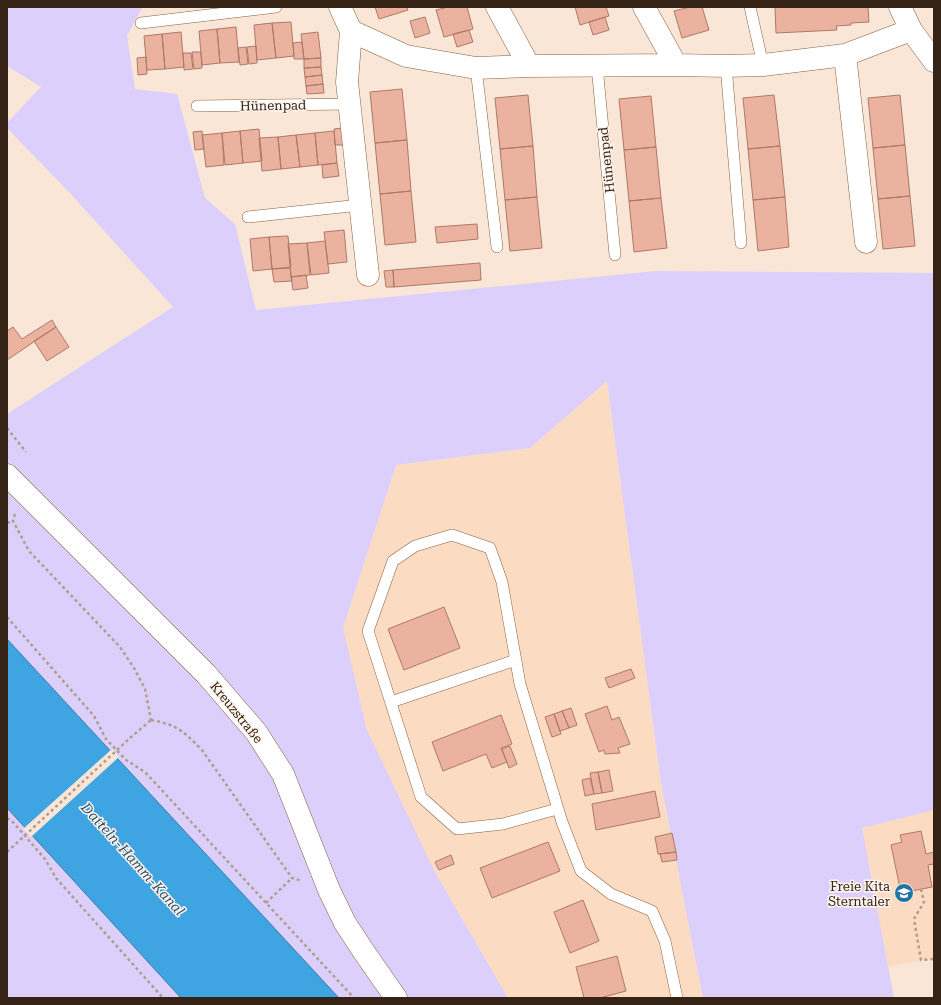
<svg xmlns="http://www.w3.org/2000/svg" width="941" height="1005" viewBox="0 0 941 1005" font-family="'Roboto Serif',serif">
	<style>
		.built { fill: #fcdbc3 }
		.green { fill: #dccffb }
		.water { fill: #3ea5e2; stroke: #3b7ea5 }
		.pier { fill: #f9e6d7 }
		.building { fill: #ebb29f; stroke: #ae7968 }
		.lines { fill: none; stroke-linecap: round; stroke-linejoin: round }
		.service-casing { stroke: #8a603f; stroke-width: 12 }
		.minor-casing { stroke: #8a603f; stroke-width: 23 }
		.tertiary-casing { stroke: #8a603f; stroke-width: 23 }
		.path { stroke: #af9d8e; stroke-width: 2.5; stroke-dasharray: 3 3; stroke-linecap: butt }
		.service { stroke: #fff; stroke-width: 11 }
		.minor { stroke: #fff; stroke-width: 22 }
		.tertiary { stroke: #fff; stroke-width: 22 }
		.path-bridge { stroke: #af9d8e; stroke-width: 2.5; stroke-dasharray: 3 3; stroke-linecap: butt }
		.labels { text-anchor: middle; stroke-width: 3; stroke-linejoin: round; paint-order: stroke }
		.street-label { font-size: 13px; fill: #352416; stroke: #fff5ee }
		.poi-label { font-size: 13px; fill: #352416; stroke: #fff5ee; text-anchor: end }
		.water-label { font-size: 14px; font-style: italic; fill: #28516b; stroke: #fff5ee }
	</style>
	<rect width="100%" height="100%" fill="#f9e6d7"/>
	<path class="built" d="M607,381L661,783L703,998H508L436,874L367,730L343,628L396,465L530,448Z
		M934,810V958L888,967L862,828Z"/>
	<path class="green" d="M7,7H148L142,8L127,36L135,89L177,94L205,198L235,224L256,310L656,271L934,273V810L862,828L894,998H703L661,783L607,381L530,448L396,465L343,628L367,730L436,874L508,998H339L7,639V414L173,307L69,192L7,128V123L41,87L7,66Z
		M7,808L181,998H7Z"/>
	<path class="water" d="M7,639L339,998H181L7,808Z"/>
	<path class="pier" d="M112,749L119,757L31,837L23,829Z"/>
	<path class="building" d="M375,7H407L408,10L379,19Z
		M448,7H467L473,29L444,37L436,10Z
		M575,7H606L609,16L580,25Z
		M690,7H702L709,30L682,38L674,11Z
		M775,7H868L869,22L851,23V25L836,26L837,30L776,33Z
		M425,17L430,33L415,38L410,21Z
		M605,17L609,30L593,35L589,22Z
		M291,22L294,56L276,58L272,23Z
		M272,23L276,58L257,60L254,25Z
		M236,27L239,62L220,63L217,29Z
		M217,29L220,63L202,65L199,31Z
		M469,30L473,42L457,47L453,34Z
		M181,32L184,67L165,69L162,34Z
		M318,32L321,58L304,59L301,34Z
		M162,34L165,69L147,70L144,36Z
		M302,42L304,59H294L293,43Z
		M256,46L257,63L249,64L247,47Z
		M246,47L248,64L240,65L238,48Z
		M192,52H201L202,68L194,69Z
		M183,53H191L193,69L184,70Z
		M146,57L147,74L138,75L137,58Z
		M321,58V67L304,68V59Z
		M321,67L322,75L305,77L304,68Z
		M322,75L323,84L306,86L305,77Z
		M323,84L324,93L307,94L306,86Z
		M402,89L407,140L375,143L370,92Z
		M528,95L533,146L500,149L495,98Z
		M774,95L780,146L748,149L743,98Z
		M900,95L905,145L873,148L868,98Z
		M651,96L656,147L624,150L619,99Z
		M342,128L344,145H335L334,129Z
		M259,129L262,161L243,163L240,131Z
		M202,131L204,149L195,150L193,132Z
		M240,131L243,163L225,165L222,133Z
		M334,131L337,163L318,165L315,133Z
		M222,133L224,165L206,167L202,135Z
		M315,133L318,165L300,167L296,135Z
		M296,135L300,167L281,169L278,137Z
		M278,137L281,169L262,171L259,138Z
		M407,140L411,191L380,194L375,143Z
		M905,145L910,196L878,199L873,148Z
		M533,146L537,197L505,200L500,149Z
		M780,146L785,197L753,200L748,149Z
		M656,147L661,198L629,201L624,150Z
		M337,163L339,176L323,178L322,165Z
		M411,191L416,242L385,245L380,194Z
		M910,196L915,246L883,249L878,199Z
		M537,197L542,248L510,251L505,200Z
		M785,197L789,247L758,251L753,200Z
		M661,198L667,248L634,252L629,201Z
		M477,224L478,239L437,243L435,227Z
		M344,230L347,262L328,264L324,232Z
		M288,236L291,267L272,269L269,237Z
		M269,237L272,269L253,271L250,239Z
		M325,241L329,273L311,275L307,243Z
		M307,243L310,275L291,277L288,244Z
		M480,263L481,280L394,287L393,270Z
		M290,268L292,281L274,282L272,269Z
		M393,270L394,287H386L384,271Z
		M306,275L308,288L293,290L291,277Z
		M52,320L56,327L7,360V331L13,327L22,339Z
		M56,327L69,347L47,361L34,341Z
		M444,607L460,648L404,670L388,629Z
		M631,669L635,678L609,688L605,678Z
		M607,706L612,720L619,717L630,744L618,748L620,753L605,754L604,750L599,752L585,714Z
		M571,708L577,725L569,728L562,711Z
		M562,711L569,728L560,731L554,714Z
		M554,714L561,734L552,737L545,717Z
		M501,715L512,744L501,748L507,762L492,768L486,754L443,771L432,742Z
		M510,746L517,764L509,768L502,749Z
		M609,770L613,791L602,793L598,772Z
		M598,772L602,793L594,794L590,773Z
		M590,778L594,794L585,796L582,780Z
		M655,791L660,817L596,830L592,804Z
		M921,831L926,854L934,852V864L928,865L932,887L901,893L891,845L902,842L900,835Z
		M672,833L676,852L658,854L655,837Z
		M548,842L560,871L492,898L480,868Z
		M676,852L677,860L662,862L660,854Z
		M451,855L454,864L439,870L435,862Z
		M583,900L599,941L570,953L554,912Z
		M617,956L626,991L600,998H584L576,967Z"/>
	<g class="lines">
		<defs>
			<path id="service" d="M750,7L763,65
				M141,23L276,7
				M597,66L615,255
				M726,66L741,243
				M476,68L497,247
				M197,106L350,104
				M248,217L360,205
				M391,702L516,660
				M557,809L503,824L457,829L421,797L368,631L393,561L415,546L452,535L490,548L502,582L520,684L562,822L581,871L611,894L652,911L665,941L677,998"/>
			<path id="minor" d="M340,7L351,31L406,56L476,68L529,66L676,65L726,66L763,65L845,55L911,30
				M497,7L529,66
				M644,7L676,65
				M900,7L911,30L934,61
				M351,31L347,82L368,275
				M845,55L866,242"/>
			<path id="tertiary" d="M7,475L206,674L256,732L283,774L329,890L345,923L364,952L396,998"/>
		</defs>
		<use href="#service" class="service-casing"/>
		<use href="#minor" class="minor-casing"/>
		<use href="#tertiary" class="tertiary-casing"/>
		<path class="path" d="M7,428L26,452
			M15,514L13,521L29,551L120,647L134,668L145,689L151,720
			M7,523L13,521
			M7,617L94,716L106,739L126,760L145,772L354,998
			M151,720C178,725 183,731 202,750L292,878L302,881
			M130,738L151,720
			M7,818L12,821L45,859L56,878L163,998
			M921,889L924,902L914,919L921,960L934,959
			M266,903L292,878"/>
		<use href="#service" class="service"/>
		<use href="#minor" class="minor"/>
		<use href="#tertiary" class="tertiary"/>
		<path class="path-bridge" d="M7,852L130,738"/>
	</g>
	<defs>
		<symbol id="school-disc" viewBox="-11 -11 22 22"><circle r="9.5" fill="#2075a5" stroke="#fff5ee"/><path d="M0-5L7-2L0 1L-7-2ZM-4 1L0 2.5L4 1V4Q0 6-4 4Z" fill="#fff"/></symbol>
	</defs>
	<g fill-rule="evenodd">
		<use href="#school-disc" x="893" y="882" width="22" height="22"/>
	</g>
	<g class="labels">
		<g class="street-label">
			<text transform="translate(273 105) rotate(-1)" y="5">Hünenpad</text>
			<text transform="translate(606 160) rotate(-96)" y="5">Hünenpad</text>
			<text transform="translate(237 712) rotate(51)" y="5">Kreuzstraße</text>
		</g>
		<g class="poi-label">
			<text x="890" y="891">Freie Kita<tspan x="890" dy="15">Sterntaler</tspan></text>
		</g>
		<g class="water-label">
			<text transform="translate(133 859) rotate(48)" y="5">Datteln-Hamm-Kanal</text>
		</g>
	</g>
	<rect width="941" height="1005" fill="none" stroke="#352416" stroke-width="16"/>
</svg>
